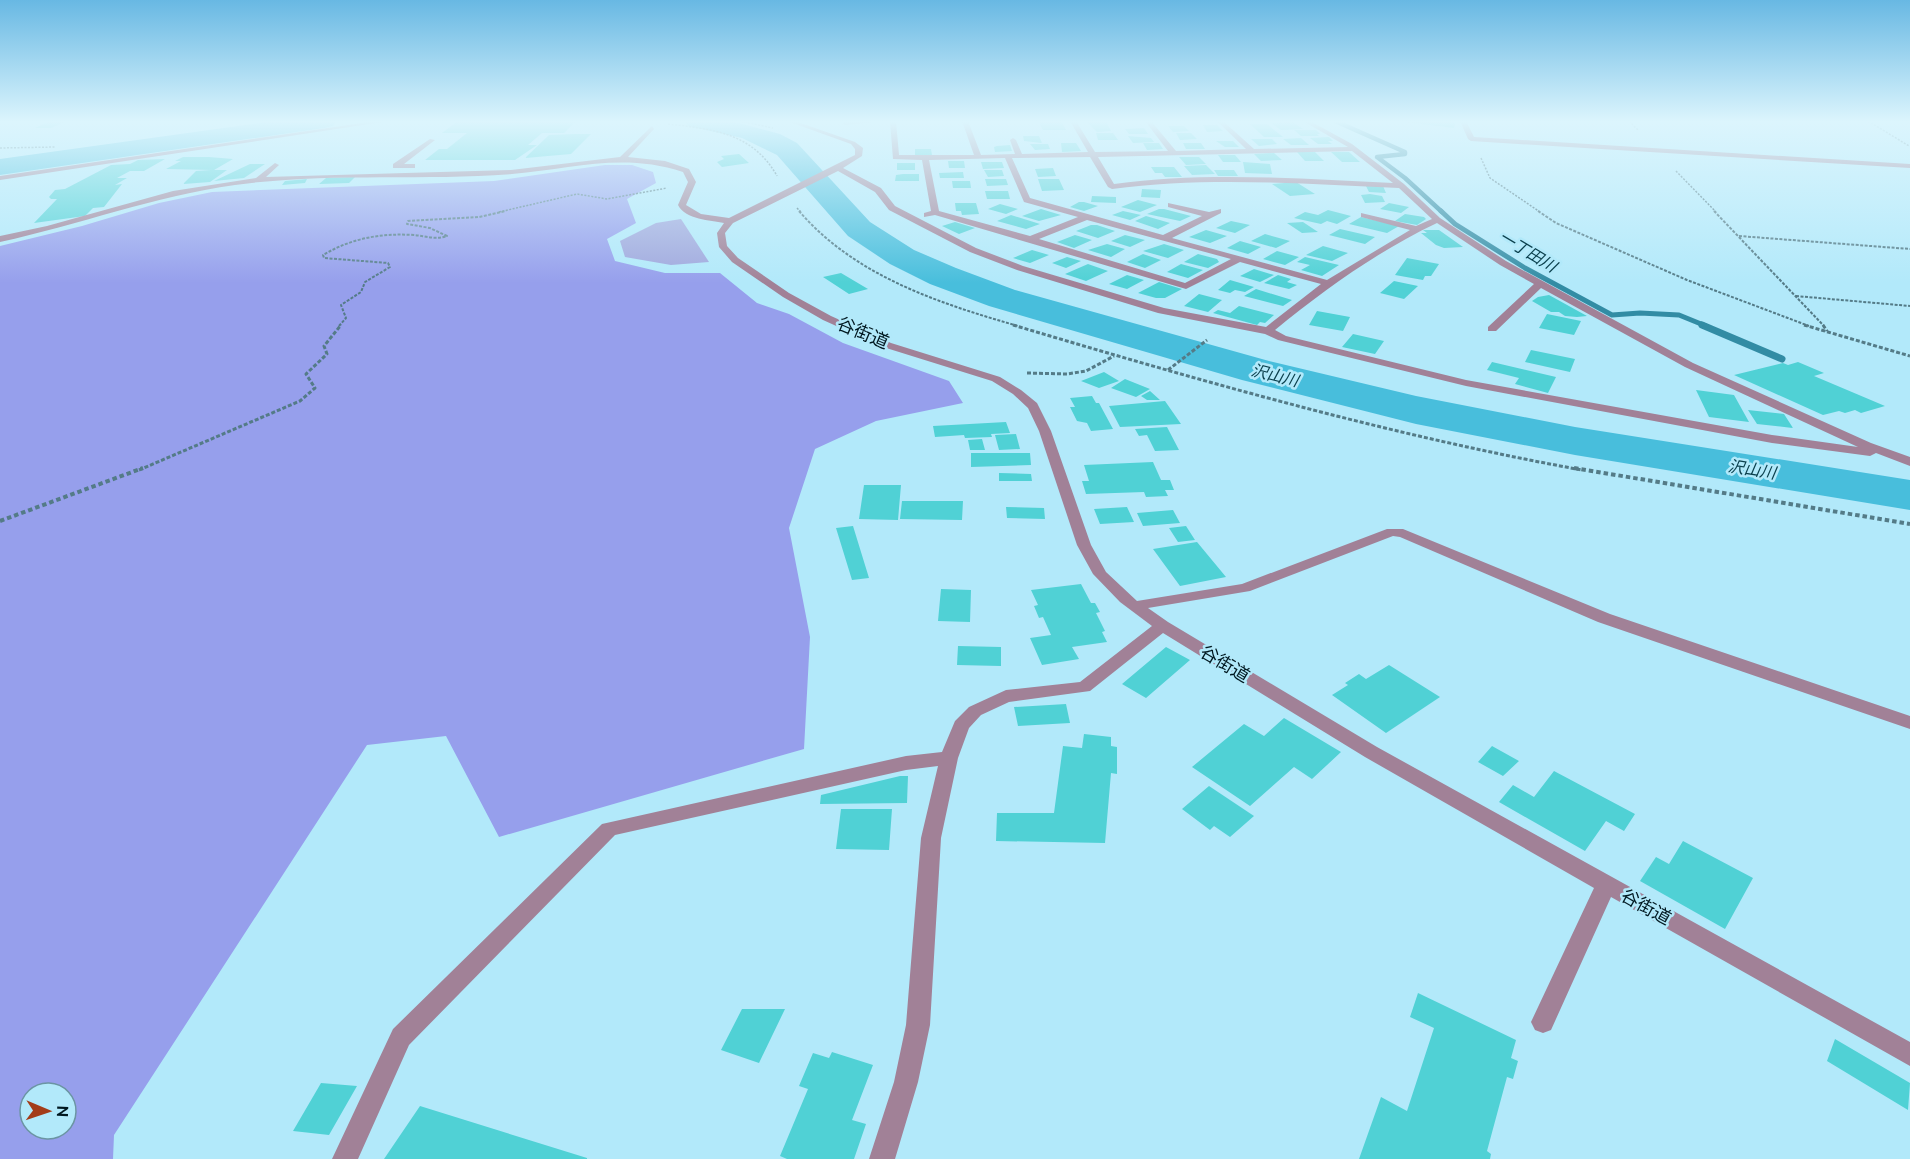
<svg xmlns="http://www.w3.org/2000/svg" width="1910" height="1159" viewBox="0 0 1910 1159" font-family="Ubuntu,'Noto Sans JP',sans-serif">
	<style>
		.green { fill: #a0a8dd }
		.forest { fill: #969fec; fill-rule: evenodd }
		.lines { fill: none; stroke-linecap: round; stroke-linejoin: round }
		.stream-far2 { stroke: #328ca4; stroke-width: 4.5 }
		.stream-far1 { stroke: #328ca4; stroke-width: 5 }
		.stream { stroke: #328ca4; stroke-width: 7 }
		.river { fill: #48bedc; fill-rule: evenodd }
		.building { fill: #50d1d5 }
		.path-far3 { stroke: #547b87; stroke-width: 1.5; stroke-dasharray: 2 1.5; stroke-linecap: butt }
		.path-far2 { stroke: #547b87; stroke-width: 2; stroke-dasharray: 3 1.5; stroke-linecap: butt }
		.path-far1 { stroke: #547b87; stroke-width: 3; stroke-dasharray: 4 2; stroke-linecap: butt }
		.path { stroke: #547b87; stroke-width: 4; stroke-dasharray: 4.5 3; stroke-linecap: butt }
		.minor { fill: #a18197; fill-rule: evenodd }
		.labels { text-anchor: middle; stroke-width: 5; stroke-linejoin: round; paint-order: stroke }
		.far-water-label { font-size: 16px; font-style: italic; fill: #0b404d; stroke: #b2e9fa }
		.street-label { font-size: 18px; fill: #001820; stroke: #b2e9fa }
	</style>
	<rect width="100%" height="100%" fill="#b2e9fa"/>
	<path class="green" d="M681,219L709,262L671,265L625,257L620,241L656,223Z"/>
	<path class="forest" d="M605,165H632L653,172L656,183L627,199L636,223L607,239L615,261L665,273H720L757,303L789,314L843,343L949,381L963,403L876,421L815,449L789,528L810,637L804,749L499,837L446,736L367,745L114,1135L113,1159H0V246L82,226L159,203L212,192L494,181ZM30,1093H66V1129H30Z"/>
	<g class="lines">
		<path class="stream-far2" d="M1335,121L1405,152V154L1377,157L1405,178L1442,212"/>
		<path class="stream-far1" d="M1441,211L1455,224L1525,268L1612,315L1640,313L1679,315L1706,326"/>
		<path class="stream" d="M1702,325L1782,359"/>
		<path class="river" d="M274,121H336L333,126L324,128L0,175V159Z
			M685,121H731L780,134L797,143L870,222L914,250L956,268L1015,290L1269,361L1416,396L1575,427L1910,480V510L1575,455L1416,424L1242,380L989,306L930,284L890,264L848,236L777,155L742,138L688,126Z"/>
	</g>
	<path class="building" d="M50,121H67L51,128H35Z
		M458,121H576L564,133H542L528,145H537L515,160H425L439,149H447L467,133H442Z
		M1038,121H1061L1066,130H1043Z
		M1086,121H1106L1111,131L1097,132Z
		M1397,121H1450L1455,124L1454,128Z
		M1293,122L1303,129L1281,130L1271,123Z
		M1250,124H1267L1283,137H1264Z
		M1203,125H1217L1223,131L1207,132Z
		M1168,126H1184L1189,131L1173,132Z
		M1144,128L1148,134H1129L1125,129Z
		M1294,130H1316L1320,134H1317L1319,136H1301Z
		M1096,133H1113L1118,140H1098Z
		M1176,133H1191L1197,139L1180,140Z
		M575,134H591L571,154L525,158L549,135Z
		M1023,136H1039L1042,143L1024,141Z
		M1128,136L1151,138L1154,142L1133,143Z
		M1329,137L1333,141H1328L1332,144H1318L1310,138Z
		M1301,138L1309,145H1291L1283,139Z
		M1251,139H1272L1277,144L1259,146Z
		M1216,141H1233L1239,147H1225Z
		M1061,143H1076L1081,151L1062,152Z
		M1143,143H1159L1163,149L1147,150Z
		M1183,143H1201L1205,149H1186Z
		M1030,144H1048L1050,149L1035,150Z
		M1010,145L1012,151L995,152L994,147L997,146Z
		M915,149H931L932,155H915Z
		M1297,152H1315L1324,161H1305Z
		M1331,152H1349L1360,162H1342Z
		M1274,153L1282,160L1261,161L1254,154Z
		M739,154L749,163L722,167L717,162L724,159L721,156Z
		M1218,155H1235L1241,162H1223Z
		M183,157H209L233,159L214,170L166,169L181,161H175Z
		M1179,157H1199L1206,164L1186,165Z
		M165,159L144,171H130L117,178H127L115,185L122,184L104,207L93,208L85,216L34,223L57,199H51L49,197L55,190L65,189L111,165L130,164L138,160Z
		M948,161H964L965,168H949Z
		M981,162H1002L1004,168L983,169Z
		M1243,162L1270,164L1272,174L1245,173Z
		M897,163H915V170H897Z
		M250,164H265L244,178L214,181Z
		M1206,165L1215,174L1192,175L1184,166Z
		M1151,167H1174L1182,177H1165L1162,173H1155Z
		M1053,168L1056,176L1038,177L1035,169Z
		M211,170H227L210,182L183,184L196,171Z
		M984,170H1002L1004,176L988,177Z
		M1214,170H1234L1238,176H1218Z
		M963,172L964,178H940L939,173Z
		M903,174H919V181H895L896,175Z
		M355,177L349,183L319,184L326,178Z
		M307,179L305,183L282,185L285,181Z
		M985,179H1006L1008,185L987,186Z
		M1038,179H1059L1064,190L1042,191Z
		M952,181H970L971,188H953Z
		M1296,182L1315,194L1290,196L1272,184Z
		M1366,186H1383L1386,193L1369,192Z
		M1142,189L1161,190L1160,198L1141,197Z
		M985,191H1008L1010,199H987Z
		M1370,194L1382,196L1385,202L1365,203L1361,195Z
		M1092,196L1116,197V203L1091,202Z
		M1138,200L1157,205L1140,212L1121,207Z
		M1079,202H1084L1098,206L1084,211L1070,207Z
		M955,203H976L979,214L962,215L961,211H956Z
		M1389,203L1409,207L1401,213L1380,209Z
		M1000,204L1018,209L1006,214L988,209Z
		M1041,209L1061,215L1039,221L1022,216Z
		M1159,209H1164L1191,216L1180,221L1147,214Z
		M1328,210L1351,216L1337,224L1327,221L1321,224L1294,218L1305,212L1318,215Z
		M1123,211L1141,215L1130,220L1112,215Z
		M1405,214L1424,217L1426,219L1417,225L1395,221Z
		M1011,215L1040,224L1026,229L997,221Z
		M1146,216L1170,223L1158,229L1135,221Z
		M1361,217L1399,226L1387,233L1349,224Z
		M1231,221L1250,225L1235,233L1216,228Z
		M955,222L975,228L959,234L942,226Z
		M1303,222L1318,232L1302,233L1287,223Z
		M1091,225H1097L1115,231L1098,238L1076,231Z
		M1340,229L1375,237L1365,244L1329,235Z
		M1206,230L1227,236L1210,243L1189,237Z
		M1423,230H1439L1463,247L1444,248L1436,245L1421,233H1427Z
		M1265,234L1290,241L1276,248L1251,241Z
		M1075,235L1092,240L1074,248L1057,242Z
		M1125,235L1145,240L1130,247L1111,241Z
		M1240,241L1261,247L1248,254L1227,248Z
		M1107,244L1125,249L1111,257L1088,250Z
		M1164,244L1184,250L1168,258L1143,251Z
		M1323,246L1348,253L1332,261L1306,255Z
		M1032,250L1049,255L1030,263L1013,258Z
		M1277,251L1299,257L1285,265L1263,259Z
		M1143,254L1161,260L1145,268L1127,262Z
		M1198,254L1217,259L1219,262L1208,268L1184,262Z
		M1067,257L1081,261L1066,268L1052,263Z
		M1305,257L1339,265L1322,276L1301,270L1310,265L1297,262Z
		M1407,258L1439,264L1431,276H1425L1423,280L1395,275Z
		M1088,264L1108,271L1086,281L1065,274Z
		M1181,264L1203,270L1188,278L1167,272Z
		M1254,269L1274,275L1260,282L1240,276Z
		M841,273L868,289L849,294L823,277Z
		M1127,275L1144,280L1127,289L1109,284Z
		M1278,275L1291,279L1287,282L1297,285L1289,289L1264,283Z
		M1230,280L1254,287L1245,292L1235,290L1230,293L1218,290Z
		M1394,281L1418,286L1404,299L1380,293Z
		M1159,282L1182,289L1165,298H1156L1138,293Z
		M1256,289L1292,300L1283,306L1244,296Z
		M1199,294L1222,300L1208,312L1184,306Z
		M1549,295L1587,316L1577,317L1565,316L1559,312H1551L1532,301L1538,297Z
		M1239,306L1274,315L1265,323L1260,322L1257,325L1213,313L1218,310L1230,313Z
		M1317,311L1350,317L1343,331L1309,325Z
		M1547,314L1581,321L1574,335L1539,328Z
		M1353,334L1384,341L1375,354L1342,347Z
		M1531,350L1575,359L1570,372L1525,362Z
		M1492,362L1556,377L1548,393L1515,384L1519,378L1487,370Z
		M1798,362L1824,373L1814,376L1885,406L1861,413L1855,410L1845,413L1839,411L1823,415L1734,375L1783,363L1788,365Z
		M1104,372L1119,381L1099,388L1081,381Z
		M1125,379L1150,389L1136,397L1111,388Z
		M1696,390L1734,395L1749,422L1709,417Z
		M1150,391L1160,400H1147L1141,396Z
		M1092,396L1096,403H1099L1113,429L1091,431L1087,423L1077,421L1070,407H1075L1070,398Z
		M1165,401L1181,424L1120,427L1109,406Z
		M1748,410L1784,414L1793,428L1757,424Z
		M1006,422L1010,433L991,434L992,437L965,438L964,435L935,437L933,426Z
		M1167,427L1179,450L1155,451L1147,435L1139,436L1135,429Z
		M1016,434L1020,449L999,450L995,435Z
		M982,439L985,450H970L968,440Z
		M971,453H1030L1031,465L971,467Z
		M1153,462L1161,480H1170L1174,490H1165L1168,496L1146,497L1144,492L1086,494L1082,481H1089L1084,465Z
		M999,473L1031,474L1032,481H999Z
		M864,485H901L898,520L859,519Z
		M902,501H963L962,520L900,519Z
		M1006,507L1044,508L1045,519L1007,518Z
		M1127,507L1134,522L1100,524L1094,509Z
		M1173,510L1180,523L1143,526L1137,513Z
		M853,526L869,578L852,580L836,528Z
		M1186,526L1195,540L1178,542L1169,528Z
		M1197,542L1226,577L1180,586L1153,549Z
		M1081,584L1091,603H1095L1100,612L1096,613L1105,631L1102,632L1107,642L1072,647L1079,659L1042,665L1030,638L1051,635L1043,617L1039,618L1034,606L1038,605L1031,590Z
		M941,589L971,590L970,622L938,621Z
		M958,646L1001,647V666L957,665Z
		M1166,647L1190,660L1146,698L1122,684Z
		M1389,665L1440,697L1386,733L1332,695L1348,685L1345,683L1359,674L1366,679Z
		M1066,704L1070,723L1018,726L1014,707Z
		M1284,718L1341,752L1312,779L1294,767L1250,806L1192,767L1244,724L1264,736Z
		M1084,734L1111,737V746L1117,747V774L1111,773L1105,843L996,841L997,813H1054L1063,746L1082,748Z
		M1492,746L1519,761L1503,776L1478,762Z
		M1554,771L1635,814L1624,831L1606,821L1585,851L1499,802L1513,785L1534,797Z
		M900,776H908L907,803L820,804L821,795Z
		M1209,786L1254,816L1230,837L1214,826L1210,830L1182,809Z
		M841,809H892L889,850L836,849Z
		M1683,841L1753,878L1725,929L1640,881L1656,857L1669,864Z
		M1418,993L1516,1040L1511,1058L1518,1061L1513,1079L1507,1077L1487,1151L1491,1154L1490,1159H1359L1381,1097L1407,1111L1434,1028L1410,1017Z
		M742,1009H785L759,1063L721,1050Z
		M1835,1039L1910,1083L1908,1110L1827,1061Z
		M832,1052L873,1065L852,1120L866,1124L854,1159H787L780,1156L808,1089L799,1086L813,1053L829,1058Z
		M321,1083L357,1086L329,1135L293,1131Z
		M420,1106L587,1158V1159H384Z"/>
	<g class="lines">
		<path class="path-far3" d="M741,121L773,128
			M1629,121L1638,130
			M1868,121L1909,146
			M668,124C713,129 753,133 777,176
			M0,148L55,147
			M1481,158L1490,178L1540,212
			M1676,171L1716,212
			M797,208L801,212
			M499,212L577,194L607,199L667,188"/>
		<path class="path-far2" d="M799,211C855,276 938,303 1018,326
			M1538,211L1556,223L1687,280L1809,326
			M1714,211L1824,326
			M1739,236L1910,249
			M1796,296L1910,306
			M339,326L346,318L341,305L361,292L365,282L390,267L388,263L324,258L323,255C352,238 381,233 414,235C425,236 436,240 447,236L430,228L407,224L408,221L479,217L506,211"/>
		<path class="path-far1" d="M1013,325C1201,381 1389,435 1582,470
			M1804,325L1910,356
			M1823,325L1827,331
			M1168,370L1207,340
			M1027,373L1067,374L1086,371L1114,356
			M139,470L300,401L315,388L306,374L327,354L324,346L341,325"/>
		<path class="path" d="M1574,468L1910,524
			M0,521L143,468"/>
		<path class="minor" d="M376,121H389L0,180V176Z
			M787,121H795L855,142L863,148L862,156L843,168L881,188L895,206L976,248L1023,266L1164,308L1266,327L1321,284L1240,262L1186,289L935,215L924,217V213L931,211L922,160L893,159L890,121H896L899,155H974L962,121H968L981,155L1015,154L1010,140L1013,138L1016,140L1022,154L1088,152L1070,121H1076L1095,152L1168,151L1145,121H1151L1176,151L1246,149L1217,121H1223L1254,149L1348,147L1303,121H1310L1352,144L1404,184L1440,218L1506,261L1693,363L1871,443L1910,457V466L1876,453L1870,456L1772,443L1466,386L1278,340L1265,334L1158,313L1017,270L970,252L889,210L875,192L838,171L733,223L725,233L727,246L738,258L789,293L831,316L891,343L1000,377L1021,390L1037,403L1051,431L1091,545L1106,572L1137,601L1242,584L1387,529H1403L1610,614L1910,716V729L1598,622L1400,537L1393,536L1250,591L1148,608L1168,622L1377,747L1910,1042V1066L1611,897L1551,1030L1543,1033L1535,1030L1531,1022L1594,888L1365,757L1163,633L1090,691L1009,702L981,715L969,728L958,758L941,838L930,1025L918,1082L895,1159H869L894,1082L906,1025L921,838L938,766L906,770L615,835L409,1045L358,1159H332L393,1029L602,824L906,756L942,752L955,721L969,707L1006,690L1080,682L1152,626L1120,602L1093,574L1077,545L1039,431L1028,408L1013,394L992,381L883,347L823,320L783,297L732,262L719,247L717,233L724,223C710,220 686,220 678,205L688,182L683,172C623,152 572,169 512,174C420,181 326,172 235,185C154,196 79,225 0,242V236L47,226L173,191L256,178L275,163L279,165L266,177L511,170L620,157L652,126L654,129L628,157L665,161L689,169L696,182L686,205L701,214L729,218L855,155V149L851,144ZM1352,151L1393,183C1300,179 1207,171 1114,184L1098,157ZM1090,157L1108,187L1112,189C1208,176 1303,184 1399,188L1432,219L1416,226L1361,213V217L1410,230L1327,280L1172,238L1221,213V209L1209,212L1168,203V207L1202,216L1163,235L1030,198L1012,158ZM1005,158L1024,202L1078,217L1030,236L939,211L929,160ZM1087,220L1231,259L1185,283L1039,239ZM1437,223L1500,265L1534,284L1488,327V331H1496L1541,288L1685,367L1858,447L1772,435L1466,380L1286,336L1275,330C1325,289 1378,251 1437,223Z
			M853,121H882L845,125L842,123Z
			M1460,121H1466L1474,137L1910,164V168L1471,141L1468,139Z
			M430,139L435,140L404,164H415V168H393V164Z"/>
	</g>
	<linearGradient id="sky" x2="0" y2="1"><stop stop-color="#68b8e3"/><stop offset="0.43" stop-color="#dcf5fd"/><stop offset="1" stop-color="#dcf5fd" stop-opacity="0"/></linearGradient>
	<rect width="1910" height="283" fill="url(#sky)"/>
	<g class="labels">
		<g class="far-water-label">
			<text transform="translate(1528 251) rotate(31)" y="6">一丁田川</text>
			<text transform="translate(1275 375) rotate(14)" y="6">沢山川</text>
			<text transform="translate(1752 469) rotate(9)" y="6">沢山川</text>
		</g>
		<g class="street-label">
			<text transform="translate(863 333) rotate(23)" y="6">谷街道</text>
			<text transform="translate(1225 664) rotate(31)" y="6">谷街道</text>
			<text transform="translate(1646 907) rotate(29)" y="6">谷街道</text>
		</g>
	</g>
	<g transform="translate(48 1111) rotate(92)"><circle r="28" fill="#b2e9fa" stroke="#6b95a3" stroke-width="1.5"/>
	<path d="M0-4.5L10 22L0 15L-10 22Z" fill="#a33c19"/>
	<text y="-9" font-size="16" font-weight="bold" text-anchor="middle" fill="#001820">N</text>
	</g>
</svg>
